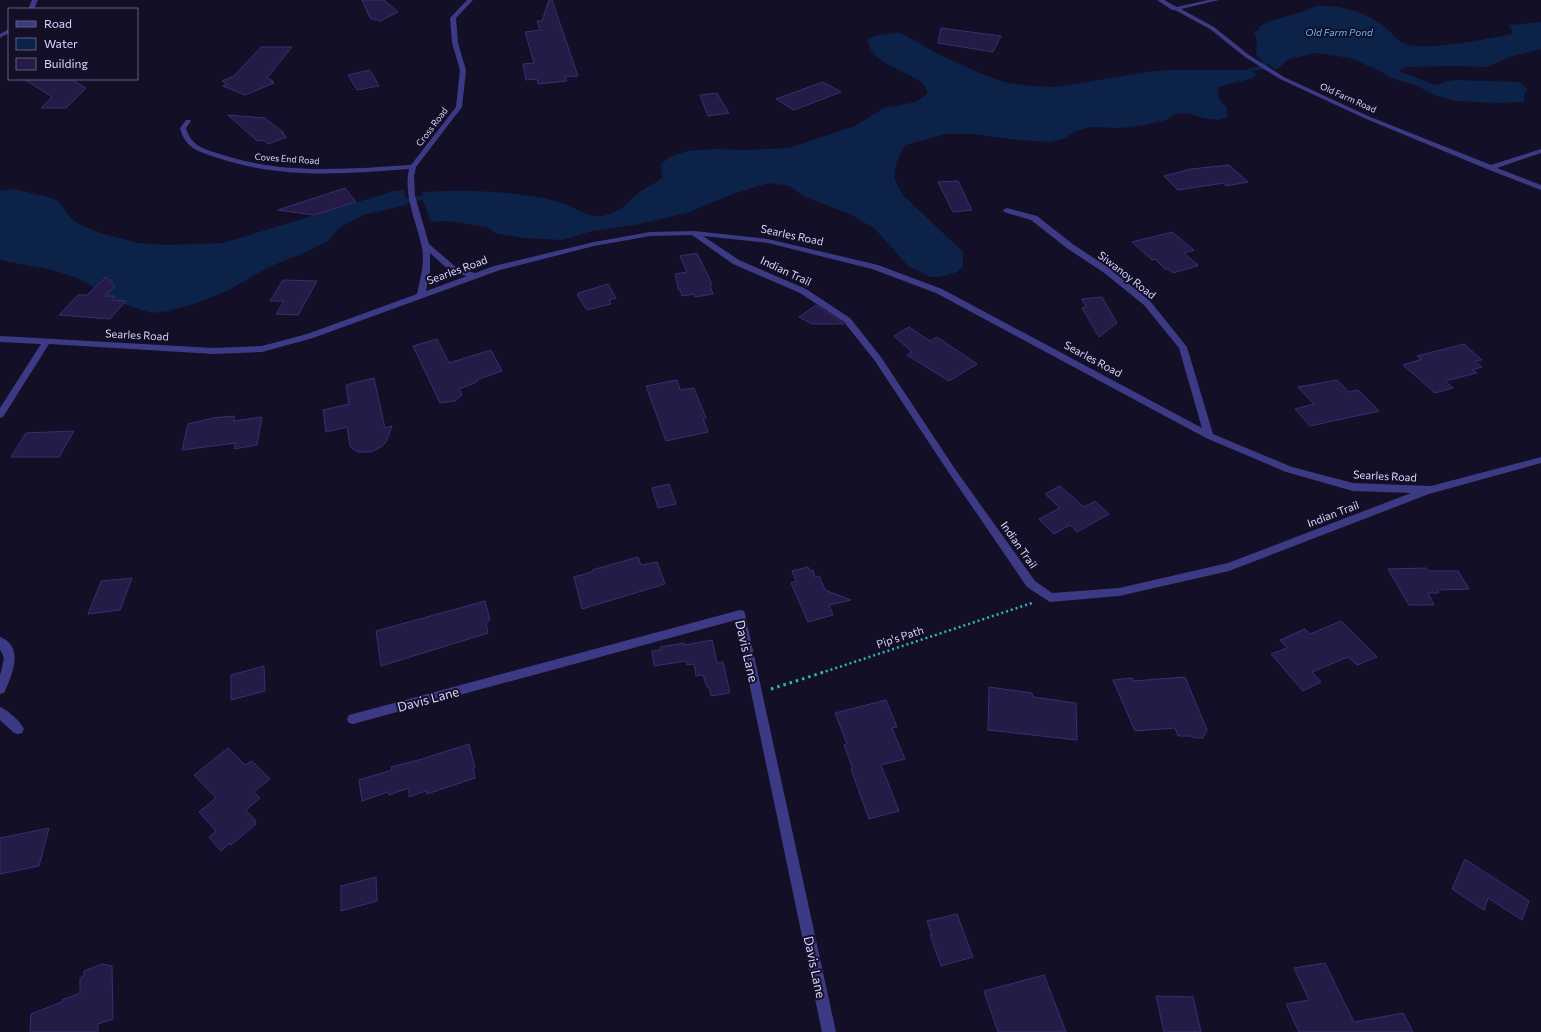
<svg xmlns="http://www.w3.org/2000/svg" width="1541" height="1032" viewBox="0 0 1541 1032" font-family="Commissioner,sans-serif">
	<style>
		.water { fill: #0c2248 }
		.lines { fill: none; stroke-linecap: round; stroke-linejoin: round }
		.stream-far1 { stroke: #0c2248; stroke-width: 3.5 }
		.stream { stroke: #0c2248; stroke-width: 4.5 }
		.building { fill: #241b47; stroke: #3b2d73 }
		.path-far1 { stroke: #2fb8b0; stroke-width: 2.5; stroke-dasharray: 2 3; stroke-linecap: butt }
		.path { stroke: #2fb8b0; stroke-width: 3; stroke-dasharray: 2.5 4; stroke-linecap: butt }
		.minor { fill: #3d3a85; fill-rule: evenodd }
		.labels { text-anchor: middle; stroke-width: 4; stroke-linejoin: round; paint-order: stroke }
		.far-street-label { font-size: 9px; fill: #d9d4ff; stroke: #130f26 }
		.far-water-label { font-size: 10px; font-style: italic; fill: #62b6ff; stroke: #130f26 }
		.street-label { font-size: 11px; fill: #d9d4ff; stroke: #130f26 }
		.near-street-label { font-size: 13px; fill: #d9d4ff; stroke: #130f26 }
	</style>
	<rect width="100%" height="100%" fill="#130f26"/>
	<path class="water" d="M1316,6C1340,4 1367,12 1385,27C1391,31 1396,40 1403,43C1424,53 1488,38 1513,34L1509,25L1541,22V49L1513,56L1486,67L1455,66L1405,67L1399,71L1435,85L1453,80L1520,82L1528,90L1524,93V102L1497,103L1457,101L1436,96L1417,86L1391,78L1378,70L1350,58L1316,53L1289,59L1276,70L1256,55L1257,39L1254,34L1255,31L1259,30V27C1276,16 1298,16 1316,6Z
		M894,33H901L938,54L982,74L1004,82L1030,86L1056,87L1147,72L1169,70H1250L1257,74L1254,78L1218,87L1219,99L1227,108V117L1218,120L1203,118L1187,113L1175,114L1166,120L1146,125L1120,128L1093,127L1078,130L1065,138L1050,142L1018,140L972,134H946L905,145C894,165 889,177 904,196L963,252V267L957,272L940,277H930L908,266L875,229L850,214L805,197L789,186L768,183L730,195L690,212L640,224L592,231L563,240L523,238L495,233L487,227L447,221L431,222L422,198L423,192C467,189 513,191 556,201C571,204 586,218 601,216C610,215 622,209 628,203C631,200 633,197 637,194C645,188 654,184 662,178L661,164L670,157L687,151L716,149L746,150L789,148L855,126L884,108L916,102L927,94C930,73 868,69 868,39L875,36Z
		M14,189L48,197L58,201L71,218L79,224L100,233L138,243L166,245L223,243L394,191L404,190L407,205L363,215L340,227L328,241L306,252L269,267L227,291L194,304L168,311L152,313L145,311L118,302L78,278L52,270L0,260V191Z"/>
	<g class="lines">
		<path class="stream-far1" d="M1250,70L1267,67L1262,59"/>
		<path class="stream" d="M406,201L422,198"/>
	</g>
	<path class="building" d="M362,0H384L398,12L380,21L370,18Z
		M549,0H552L578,76L565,77L567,81L538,84L537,79L526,80L523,64L534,63L525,32L540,30L537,21H542Z
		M941,28L1001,36L993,52L938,43Z
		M261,47H292L267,78L273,81L271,82L274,83L245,95L223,86L227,84L222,81L234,76Z
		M370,70L379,86L357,90L348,75Z
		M24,79H71L86,88L66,108H41L52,97Z
		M823,82L841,92L794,110L776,99Z
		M717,93L729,113L708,116L700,95Z
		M228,115L265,118L284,133L282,134L287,137L268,144L264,140L259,141L256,140Z
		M1229,165L1248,182L1226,186L1224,183L1178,190L1164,176L1191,169Z
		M958,181L972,210L953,212L938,182Z
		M345,188L356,202L314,215L278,210Z
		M1172,232L1194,250L1184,253L1198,265H1196L1197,266L1173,273L1168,269H1165L1155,259L1152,260L1132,242Z
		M697,253L712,284L710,285L713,294L695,297L694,294L682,296L680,290L679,291L675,274L687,272L680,256Z
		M106,277L115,286L105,296H115L112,300L126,301L110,319L59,315L78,295H87Z
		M283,280L317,281L298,315L276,314L284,301H270Z
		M608,284L616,298L609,300L611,304L587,310L577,295H579L578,293Z
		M1102,297L1117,323L1099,337L1082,308L1086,307L1082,299Z
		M816,305L843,323L844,324H812L799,317Z
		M909,327L930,341L937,337L977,364L949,381L907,355L912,352L894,336Z
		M437,339L449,363L491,350L502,371L479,379L475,383L459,389L462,395L455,401L440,403L413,346Z
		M1464,344L1482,360L1475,361L1482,367L1472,370L1477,373L1445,381L1453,388L1435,393L1403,365L1422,359L1417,356Z
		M374,378L385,428L392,426L386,442L381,447L371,452H358L353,449L350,446L347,427L326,432L323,410L349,404L346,385Z
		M677,380L680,390L694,388L706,418H703L708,432L666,441L646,386Z
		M1337,380L1349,392L1358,390L1379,411L1310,426L1295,409L1314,404L1298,387Z
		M234,416V421L262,417L257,445L234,449L236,443L182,450L188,424L213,418Z
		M74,431L59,457H11L26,433Z
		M669,484L676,504L658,508L652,488Z
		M1060,486L1084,507L1095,501L1109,514L1077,532L1070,525L1054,534L1039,519L1060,508L1045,494Z
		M638,557L641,565L657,562L665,584L582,609L574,577L592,572V570Z
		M808,567L810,571L813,570L815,577L819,576L825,590L851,600L829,605L833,615L808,622L791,583L796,581L792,571Z
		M1426,568L1428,571H1458L1469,589L1437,590L1439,593H1428L1434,605H1409L1388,569Z
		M132,578L120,610L88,614L101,581Z
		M485,601L490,620L486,622L488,633L381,666L376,631Z
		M1341,621L1377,657L1357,665L1348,657L1312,672L1321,682L1303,691L1271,654L1287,648L1280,640L1305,629L1310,634Z
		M712,640L717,663L723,662L730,693L711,696L710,689L707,687L703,675L696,676L694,664L687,665L686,661L654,666L652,651L661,650L660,647L684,643L685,645Z
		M264,666L265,691L231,700V675Z
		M1185,677L1207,730L1203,738H1195L1190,736H1178L1175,728L1135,731L1113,680L1132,678L1133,681Z
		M989,687L1032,693L1033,697L1076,703L1077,740L988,730Z
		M886,700L897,727L892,728L905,759L881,765L899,811L869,819L851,769H853L844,745L847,744L835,713Z
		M469,744L475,768H473L475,778L427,794L426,791L409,797V788L389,795L388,792L362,801L359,780L392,770L391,767L422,759Z
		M228,748L245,765L252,761L270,779L254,792L260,798L246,810L256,821L254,822L256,824L231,845L230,843L221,851L209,837L216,831L199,812L216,798L194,775Z
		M49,828L39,866L0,874V838Z
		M1465,859L1529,901L1522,920L1488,898L1484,910L1452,889Z
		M376,877L377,901L341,911V886Z
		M957,914L973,957L941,966L930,935H932L927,921Z
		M1325,963L1354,1022L1403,1013L1413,1032H1299L1286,1004L1309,1000L1294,968Z
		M102,964L112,966L113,1019L98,1024V1032H30L31,1014L62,1002V1000L80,993V978L84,976V971Z
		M1044,975L1066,1032H998L984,991Z
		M1156,996L1193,997L1201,1032H1164Z"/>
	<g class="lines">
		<path class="path-far1" d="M821,673L1032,603"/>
		<path class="path" d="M771,689L824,672"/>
		<path class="minor" d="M32,0H38L34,9H28Z
			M467,0H473L456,18L458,43L466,70L462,107L416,167L414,176L415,196L429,244L457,268L475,273L494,266L594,242L650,232L694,231L768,239L878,265L942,289L1202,428L1179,348L1144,305L1103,272L1068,249L1031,220L1004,212L1003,210L1007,208L1037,216L1074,245L1109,268L1150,301L1187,347L1213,434L1292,467L1353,483L1431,486L1541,457V463L1429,494L1229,571L1119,596L1050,602L1027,587L949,473L875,361L844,322L800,293L733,264L692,235L650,236L594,246L500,270L313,338L262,352L214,354L49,344L3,417L0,418V408L41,344L0,342V336L214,348L262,346L307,334L417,294C420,279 425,263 422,248C417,222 403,197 409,169C345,174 280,179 218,158C200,152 185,149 180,128L186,120H190L191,121L186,128C191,146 204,149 220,154C282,175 347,169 411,165L456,107L460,70L452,43L450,18ZM703,236L768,243L872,269L936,293L1206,438L1286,472L1353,491L1411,493L1228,563L1119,588L1052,593L1035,581L955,469L881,357L850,318L806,289L739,260ZM430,253L451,272L467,276L426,291L430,270Z
			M1157,0H1164L1177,7L1208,0H1219L1181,9L1214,27L1249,55L1284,77L1368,116L1491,165L1541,149V153L1497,168L1541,185V190L1487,169L1364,118L1280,79L1245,57L1210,29L1175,10H1172Z
			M9,29V33L0,38V34Z
			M740,610L744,611L745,614L836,1032H822L736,620L353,724L349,723L347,719L349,715L353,714Z
			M0,637C25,646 12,676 4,693L0,694V676L4,658L0,649Z
			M0,707C8,710 20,721 24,729L22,733L18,734L14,733L0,720Z"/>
	</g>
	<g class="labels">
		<g class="far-street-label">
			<text transform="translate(1348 98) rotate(24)" y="3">Old Farm Road</text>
			<text transform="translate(432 127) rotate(-53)" y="3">Cross Road</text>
			<text transform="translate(287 159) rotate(4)" y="3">Coves End Road</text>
		</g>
		<g class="far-water-label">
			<text x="1339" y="36">Old Farm Pond</text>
		</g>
		<g class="street-label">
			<text transform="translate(792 235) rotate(12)" y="4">Searles Road</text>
			<text transform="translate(457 270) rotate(-20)" y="4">Searles Road</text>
			<text transform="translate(786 271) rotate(25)" y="4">Indian Trail</text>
			<text transform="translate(1127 275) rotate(38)" y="4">Siwanoy Road</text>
			<text transform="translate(137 335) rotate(3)" y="4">Searles Road</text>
			<text transform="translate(1093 359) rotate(28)" y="4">Searles Road</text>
			<text transform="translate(1385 476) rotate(3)" y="4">Searles Road</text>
			<text transform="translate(1333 514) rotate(-21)" y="4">Indian Trail</text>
			<text transform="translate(1019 545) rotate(55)" y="4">Indian Trail</text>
			<text transform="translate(900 637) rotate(-18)" y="4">Pip's Path</text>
		</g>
		<g class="near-street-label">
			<text transform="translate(747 651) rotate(77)" y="5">Davis Lane</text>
			<text transform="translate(428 699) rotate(-15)" y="5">Davis Lane</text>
			<text transform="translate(815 967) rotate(78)" y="5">Davis Lane</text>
		</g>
	</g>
	<rect x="8" y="8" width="130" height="72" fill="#130f26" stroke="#625e7d"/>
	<rect x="16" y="21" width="20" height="6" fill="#3d3a85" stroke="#625e7d"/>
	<text x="44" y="28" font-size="12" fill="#d9d4ff">Road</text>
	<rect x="16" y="38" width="20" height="12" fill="#0c2248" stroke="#625e7d"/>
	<text x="44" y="48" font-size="12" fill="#d9d4ff">Water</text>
	<rect x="16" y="58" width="20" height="12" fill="#241b47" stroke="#625e7d"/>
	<text x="44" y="68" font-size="12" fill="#d9d4ff">Building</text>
</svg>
